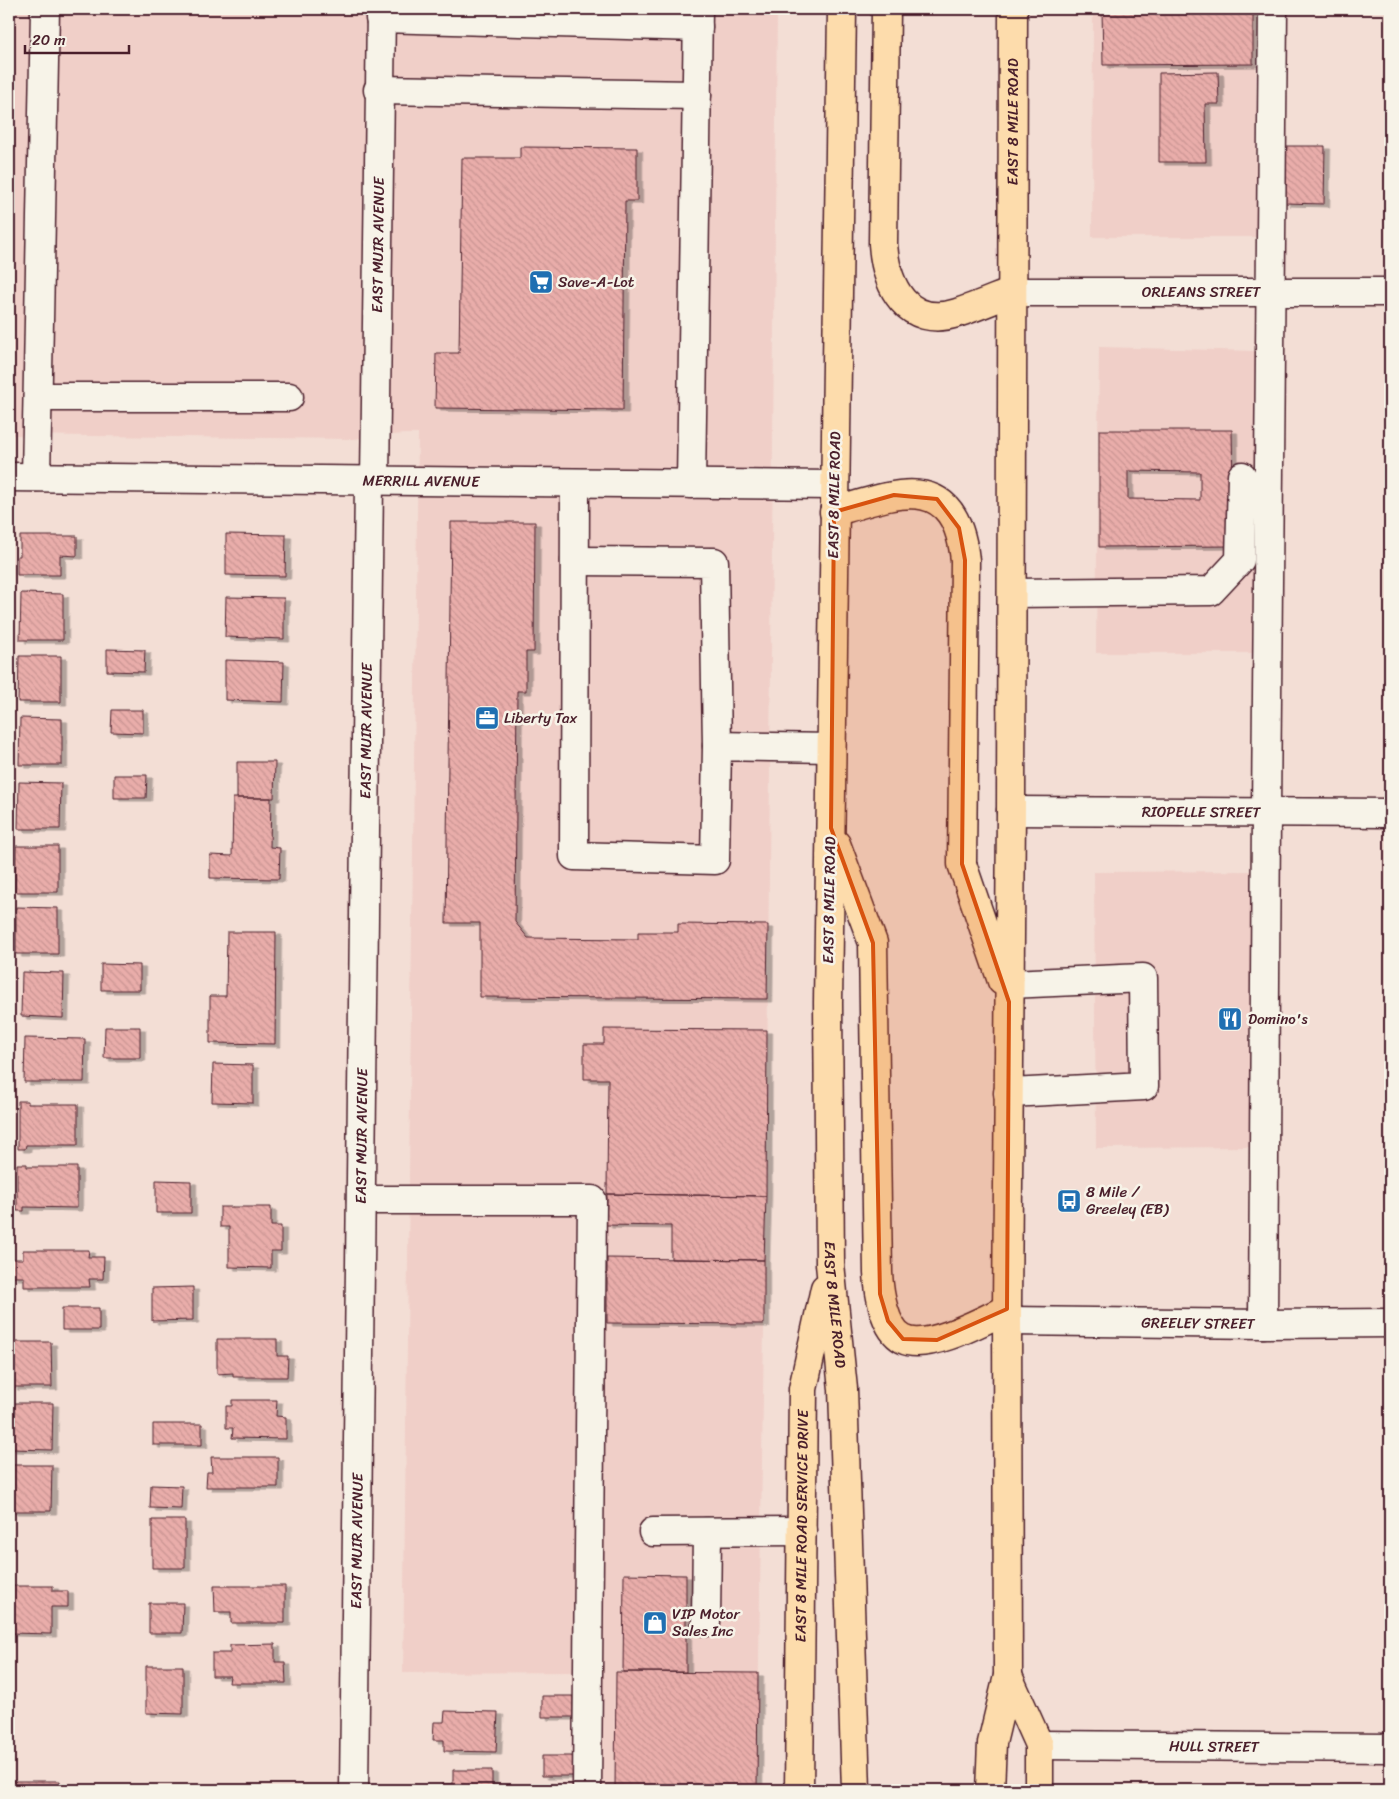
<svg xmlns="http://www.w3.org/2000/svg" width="1399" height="1799" viewBox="0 0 1399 1799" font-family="Sriracha,sans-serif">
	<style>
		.built { fill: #f0cfc8 }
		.building { fill: url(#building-back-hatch); stroke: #4a1f2b; fill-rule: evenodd; filter: url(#shadow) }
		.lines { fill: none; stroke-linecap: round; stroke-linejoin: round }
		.minor-casing { stroke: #4a1f2b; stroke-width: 31 }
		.highway-casing { stroke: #4a1f2b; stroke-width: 31 }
		.minor { stroke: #f7f3e8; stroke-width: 28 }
		.highway { stroke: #fddcac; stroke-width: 28 }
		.marked { fill: #d8530f; fill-opacity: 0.2; stroke: #d8530f; stroke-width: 4; stroke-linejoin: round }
		.labels { text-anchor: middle; stroke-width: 5; stroke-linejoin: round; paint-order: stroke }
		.street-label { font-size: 15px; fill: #4a1f2b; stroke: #f7f3e8 }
		.poi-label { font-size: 15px; fill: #4a1f2b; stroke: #f7f3e8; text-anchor: start }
	</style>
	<defs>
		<pattern id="building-back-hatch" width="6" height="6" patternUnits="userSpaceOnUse" patternTransform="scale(1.25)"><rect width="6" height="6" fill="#e9adaa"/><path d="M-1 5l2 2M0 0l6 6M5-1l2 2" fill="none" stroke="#c99492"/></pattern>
		<filter id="shadow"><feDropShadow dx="5.5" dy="3" stdDeviation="0" flood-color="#0004"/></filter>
	</defs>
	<rect width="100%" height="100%" fill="#f3ded5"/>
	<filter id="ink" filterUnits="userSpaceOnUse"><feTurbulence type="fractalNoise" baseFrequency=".02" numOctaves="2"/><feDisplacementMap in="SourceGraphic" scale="10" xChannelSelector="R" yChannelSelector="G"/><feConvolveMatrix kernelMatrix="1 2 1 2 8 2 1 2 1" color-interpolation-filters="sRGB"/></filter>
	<g filter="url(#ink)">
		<path class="built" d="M9,9H777L766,1196L757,1790H574L575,1672L403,1673L418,434H404L353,439L9,435Z
			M1093,9H1256V237H1092Z
			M1099,347L1255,351L1256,653H1096Z
			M1254,871L1256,1147L1096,1148L1094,872Z"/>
		<path class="building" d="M1102,9H1253V64L1103,65Z
			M1218,72L1219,104H1205L1206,162H1159V73Z
			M1387,145H1390V202H1387Z
			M1284,146H1325L1324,204L1284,203Z
			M520,147L637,148V201H625L623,410L435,408L436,353H459L462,158H520Z
			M1099,430H1232L1234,546L1099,547ZM1128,471L1200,472V500L1128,499Z
			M451,522H535L534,652H526V691H517L515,922L528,938L638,939V932H678V924L768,925L767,999L480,997V923H446Z
			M226,534L286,535L285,576L226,575Z
			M20,536H77V556L60,555V575H17V556H20Z
			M21,593L63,594V640H20Z
			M226,597L284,598V639L225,637Z
			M107,649L145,650L144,672L107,671Z
			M19,656H61V702H18Z
			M225,660L284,662L283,702L225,700Z
			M112,710H143V733L111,732Z
			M20,718L62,719V765H19Z
			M237,762H275L274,798H237Z
			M114,775H147L146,798H114Z
			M19,782L61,783L60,829H18Z
			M233,798H271L270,847L280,848L279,879L210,878V855L232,856Z
			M16,846H58V892H15Z
			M16,907L58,908V954H16Z
			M227,932H276L275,1044L210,1043V996H226Z
			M101,964L140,965V990H101Z
			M22,972L64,973L63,1018L21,1016Z
			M105,1027H140V1058H104Z
			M604,1029L767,1030L766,1196L607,1194L608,1079H584V1044H604Z
			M25,1038L85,1039L84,1082H24Z
			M213,1064L253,1065V1103L212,1102Z
			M18,1101H28V1104H78V1145H26L25,1149H18Z
			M17,1164H27V1167H77V1208L24,1207V1211H17Z
			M156,1180L191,1181V1213H156Z
			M607,1194L766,1196L764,1260L671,1259V1226L606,1225Z
			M220,1207H271V1226H281V1251H271V1268L229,1267V1227H220Z
			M23,1250H89L88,1257H104L103,1279H89L90,1287H24V1277H12V1259H23Z
			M607,1258L764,1260V1324L607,1323Z
			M193,1287V1320L152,1321V1288Z
			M62,1308H99V1330H62Z
			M217,1339H277V1356H288L287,1377H233V1373L217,1374Z
			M12,1342H51L52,1387H12V1368H9V1356H12Z
			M232,1400H277L276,1416L286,1417V1439L232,1438L233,1428H226V1406H232Z
			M10,1403H53L52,1450L10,1449Z
			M153,1424H202V1445H153Z
			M211,1457H278V1487H206L207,1472H212Z
			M10,1465H52L51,1511H9Z
			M151,1485L182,1486L181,1509L150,1508Z
			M152,1520H185V1568H152Z
			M624,1574L686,1575V1672H623Z
			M9,1586H53V1591H68V1607H51V1634L10,1633Z
			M214,1586H285V1623H231V1612H215Z
			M149,1603H183L182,1633H149Z
			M275,1644V1662H285L286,1683H229L230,1676H212V1653H230V1645Z
			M146,1666H183V1714L146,1713Z
			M616,1672L758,1673L757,1790H615Z
			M542,1696H573V1717H542Z
			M445,1711L498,1712L496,1752L444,1751V1740H433L434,1722H444Z
			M542,1756H573V1776H542Z
			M453,1770H492V1790H443V1784H453Z
			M9,1781H60V1790H9Z"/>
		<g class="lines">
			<defs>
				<g id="minor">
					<path d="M380,18L698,27"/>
					<path d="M378,90L697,95"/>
					<path id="s1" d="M1012,292H1390"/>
					<path d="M38,397H289"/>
					<path id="s2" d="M9,477L834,485"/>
					<path d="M36,477L45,9"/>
					<path id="s3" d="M375,481L381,9"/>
					<path d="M575,483L574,856L715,860L717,746L831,748"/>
					<path d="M691,484L698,9"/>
					<path d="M575,561L714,562L717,746"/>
					<path d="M1012,593L1211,591L1240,560L1242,476"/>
					<path id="s4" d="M1011,811L1390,813"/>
					<path d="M1008,1093L1144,1086L1143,978L1009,984"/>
					<path d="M361,1200H592L587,1790"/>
					<path id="s5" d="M1007,1321L1263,1324L1390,1323"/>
					<path d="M1263,1324L1266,812L1273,9"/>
					<path d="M653,1532L802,1531"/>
					<path d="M706,1622L707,1532"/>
					<path id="s6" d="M1039,1745L1390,1748"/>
					<path id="s7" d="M354,1790L369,481"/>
				</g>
				<g id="highway">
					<path id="s8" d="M842,9L828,1003L830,1264L843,1389L856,1790"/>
					<path d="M886,9L883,244C886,286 907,329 957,313C976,307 994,299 1012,292"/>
					<path d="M834,512C897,493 955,469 965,560L962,864L1002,981"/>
					<path d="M836,844L873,943L878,1273C879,1292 884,1329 903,1339C927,1352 984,1320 1007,1309"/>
					<path d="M1008,1676L1039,1745V1790"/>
					<path id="s9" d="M799,1790L803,1389L825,1288"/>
					<path id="s10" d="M990,1790L992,1743L1008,1676L1007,1309L1011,811L1013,9"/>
				</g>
			</defs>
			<use href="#minor" class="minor-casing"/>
			<use href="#highway" class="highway-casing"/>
			<use href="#minor" class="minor"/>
			<use href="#highway" class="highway"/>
		</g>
	</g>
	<path class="marked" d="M894,495L937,499L959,528L965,560L962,864L1009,1002L1007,1309L937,1340L903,1339L888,1321L880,1294L873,943L831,828L834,512Z"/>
	<defs>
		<symbol id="supermarket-square" viewBox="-11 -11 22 22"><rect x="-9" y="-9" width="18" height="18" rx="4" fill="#1f6fb2" stroke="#f7f3e8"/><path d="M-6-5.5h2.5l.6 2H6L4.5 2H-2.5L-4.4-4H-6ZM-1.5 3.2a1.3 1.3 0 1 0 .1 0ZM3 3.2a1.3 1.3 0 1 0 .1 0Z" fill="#fff"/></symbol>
		<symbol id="office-square" viewBox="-11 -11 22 22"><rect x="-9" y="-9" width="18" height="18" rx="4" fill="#1f6fb2" stroke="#f7f3e8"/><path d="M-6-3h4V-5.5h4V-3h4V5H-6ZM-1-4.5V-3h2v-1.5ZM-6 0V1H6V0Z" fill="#fff"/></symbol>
		<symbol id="restaurant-square" viewBox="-11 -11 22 22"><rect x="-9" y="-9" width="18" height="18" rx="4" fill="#1f6fb2" stroke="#f7f3e8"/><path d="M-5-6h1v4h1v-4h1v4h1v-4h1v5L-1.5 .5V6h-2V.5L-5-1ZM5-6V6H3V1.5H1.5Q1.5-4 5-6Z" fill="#fff"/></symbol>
		<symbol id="bus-square" viewBox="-11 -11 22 22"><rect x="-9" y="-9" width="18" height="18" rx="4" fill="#1f6fb2" stroke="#f7f3e8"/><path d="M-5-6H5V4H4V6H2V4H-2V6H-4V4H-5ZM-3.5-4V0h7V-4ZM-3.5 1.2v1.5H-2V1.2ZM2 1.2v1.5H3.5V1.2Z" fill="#fff"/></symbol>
		<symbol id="shop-square" viewBox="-11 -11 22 22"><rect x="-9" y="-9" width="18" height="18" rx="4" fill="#1f6fb2" stroke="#f7f3e8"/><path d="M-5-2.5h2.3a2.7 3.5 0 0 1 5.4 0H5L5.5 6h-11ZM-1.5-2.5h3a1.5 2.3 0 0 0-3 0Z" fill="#fff"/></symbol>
	</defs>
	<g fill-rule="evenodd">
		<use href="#supermarket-square" x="527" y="268" width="28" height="28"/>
		<use href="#office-square" x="473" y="704" width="28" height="28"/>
		<use href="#restaurant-square" x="1216" y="1005" width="28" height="28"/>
		<use href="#bus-square" x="1055" y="1187" width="28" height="28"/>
		<use href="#shop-square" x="641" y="1609" width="28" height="28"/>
	</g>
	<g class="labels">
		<g class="street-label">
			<text dy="5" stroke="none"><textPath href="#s10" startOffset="1670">EAST 8 MILE ROAD</textPath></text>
			<text dy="5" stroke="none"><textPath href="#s3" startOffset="236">EAST MUIR AVENUE</textPath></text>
			<text dy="5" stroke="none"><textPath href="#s1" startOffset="189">ORLEANS STREET</textPath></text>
			<text dy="5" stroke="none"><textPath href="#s2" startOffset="412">MERRILL AVENUE</textPath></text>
			<text transform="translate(834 495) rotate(-89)" y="5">EAST 8 MILE ROAD</text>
			<text dy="5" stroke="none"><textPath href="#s7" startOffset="1059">EAST MUIR AVENUE</textPath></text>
			<text dy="5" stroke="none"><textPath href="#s4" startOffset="190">RIOPELLE STREET</textPath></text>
			<text transform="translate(829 900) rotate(-89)" y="5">EAST 8 MILE ROAD</text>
			<text dy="5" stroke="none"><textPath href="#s7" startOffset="654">EAST MUIR AVENUE</textPath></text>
			<text dy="5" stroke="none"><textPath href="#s8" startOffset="1296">EAST 8 MILE ROAD</textPath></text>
			<text dy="5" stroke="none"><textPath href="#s5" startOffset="191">GREELEY STREET</textPath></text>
			<text dy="5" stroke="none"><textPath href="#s9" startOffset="264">EAST 8 MILE ROAD SERVICE DRIVE</textPath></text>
			<text dy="5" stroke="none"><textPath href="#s7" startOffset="249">EAST MUIR AVENUE</textPath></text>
			<text dy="5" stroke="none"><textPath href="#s6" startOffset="175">HULL STREET</textPath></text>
		</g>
		<g class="poi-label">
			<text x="558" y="287">Save-A-Lot</text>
			<text x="504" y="723">Liberty Tax</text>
			<text x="1248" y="1024">Domino's</text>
			<text x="1086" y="1197">8 Mile /<tspan x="1086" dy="17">Greeley (EB)</tspan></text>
			<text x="672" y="1619">VIP Motor<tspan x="672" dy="17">Sales Inc</tspan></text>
		</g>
	</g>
	<rect width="1399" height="1799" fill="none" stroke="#f7f3e8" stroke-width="30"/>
	<rect x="15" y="15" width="1369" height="1769" fill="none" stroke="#4a1f2b" stroke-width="2" filter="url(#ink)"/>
	<path d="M25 45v8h104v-8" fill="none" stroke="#4a1f2b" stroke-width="2.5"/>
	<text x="32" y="45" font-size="15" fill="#4a1f2b" stroke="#f7f3e8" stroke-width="4" paint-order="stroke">20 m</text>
</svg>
